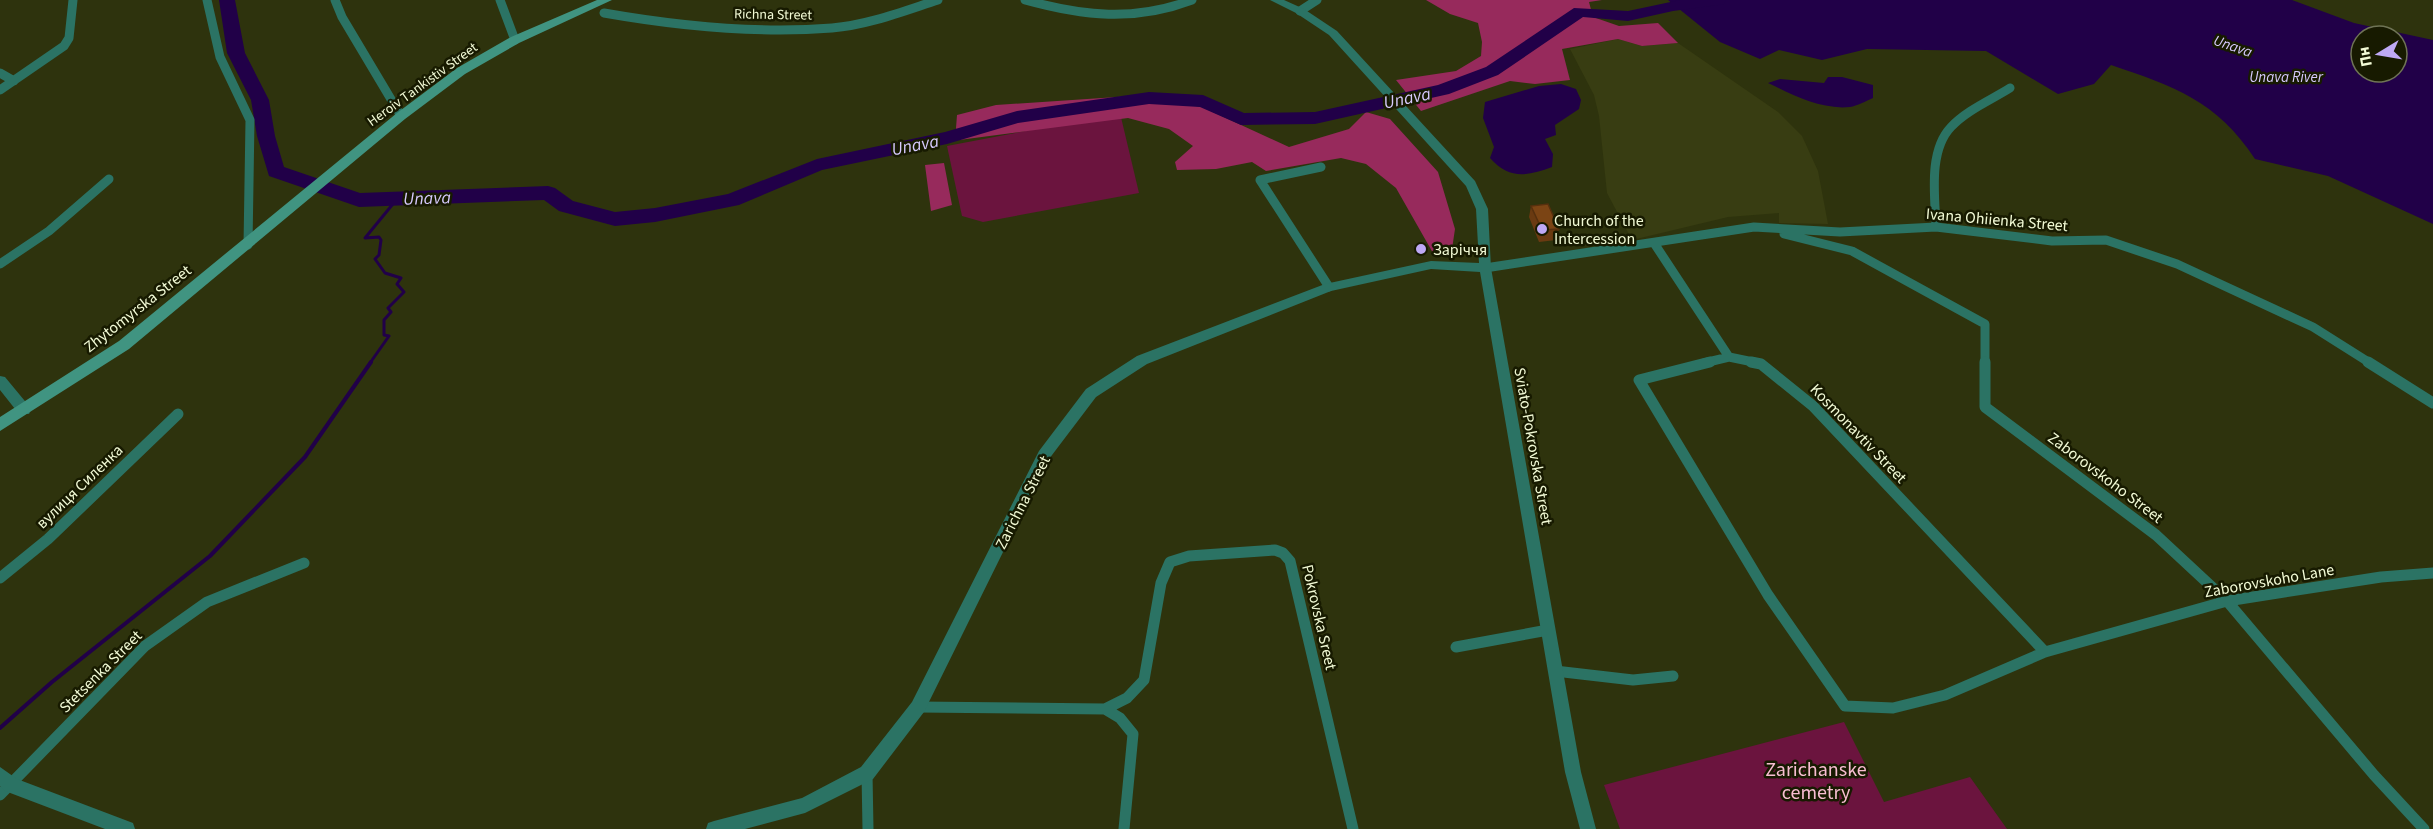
<svg xmlns="http://www.w3.org/2000/svg" width="2433" height="829" viewBox="0 0 2433 829" font-family="'Source Sans 3',sans-serif">
	<style>
		.built { fill: #383d12 }
		.green { fill: #6b143e }
		.forest { fill: #972a5c }
		.water { fill: #210048; fill-rule: evenodd }
		.lines { fill: none; stroke-linecap: round; stroke-linejoin: round }
		.stream-far1 { stroke: #210048; stroke-width: 3 }
		.stream { stroke: #210048; stroke-width: 4 }
		.river { fill: #210048; fill-rule: evenodd }
		.minor-far1 { stroke: #2b7364; stroke-width: 9 }
		.minor { stroke: #2b7364; stroke-width: 11 }
		.tertiary { fill: #2b7364; fill-rule: evenodd }
		.secondary { fill: #409481; fill-rule: evenodd }
		.wall { fill: #6a3a11 }
		.building { fill: #7b4414; stroke: #56300e; stroke-width: 1.5 }
		.poi-dot { fill: #bea9f5; stroke: #171a00; stroke-width: 2 }
		.labels { text-anchor: middle; stroke-width: 5; stroke-linejoin: round; paint-order: stroke }
		.far-street-label { font-size: 14px; fill: #f2fad5; stroke: #171a00 }
		.far-water-label { font-size: 15px; font-style: italic; fill: #d7cafe; stroke: #171a00 }
		.street-label { font-size: 16px; fill: #f2fad5; stroke: #171a00 }
		.poi-label { font-size: 16px; fill: #f2fad5; stroke: #171a00; text-anchor: start }
		.water-label { font-size: 18px; font-style: italic; fill: #d7cafe; stroke: #171a00 }
		.near-park-label { font-size: 20px; fill: #f8bdd1; stroke: #171a00 }
	</style>
	<rect width="100%" height="100%" fill="#2e330d"/>
	<path class="built" d="M1618,39L1642,46L1678,43L1778,112L1802,136L1818,171L1828,224L1779,223V213L1728,217L1632,240L1607,193L1599,116L1594,95L1570,49Z"/>
	<path class="green" d="M1120,113L1139,193L983,222L962,216L947,146Z
		M1844,722L1884,802L1970,777L2007,829H1620L1604,785Z"/>
	<path class="forest" d="M1426,0H1602L1589,2L1593,17L1619,26L1658,23L1678,43L1642,46L1618,39L1562,49L1570,80L1535,84L1510,81L1421,111L1396,80L1456,71L1481,56L1482,42L1478,23L1450,14Z
		M1132,96L1202,107L1289,147L1349,129L1366,112L1390,119L1438,172L1455,229L1452,249L1433,253L1396,188L1366,164L1341,158L1266,171L1252,162L1216,169L1177,170L1175,162L1193,146L1169,129L1128,118L959,140L956,128L957,115L996,105Z
		M944,163L952,205L931,211L925,165Z"/>
	<path class="water" d="M1668,0H2292L2354,23L2433,40V224L2328,176L2255,159C2217,101 2174,86 2111,65L2094,84L2058,94L1986,51L1867,49L1822,60L1779,50L1760,59L1720,42ZM2361,36H2397V72H2361Z
		M1828,77H1842L1873,85V98C1866,101 1857,106 1850,107C1821,110 1793,95 1768,83L1780,79L1824,83Z
		M1561,84L1576,89L1581,100L1579,109L1555,125L1556,135L1545,139L1553,154L1552,167C1528,176 1509,180 1490,158L1494,147L1483,118L1485,102L1539,86Z"/>
	<g class="lines">
		<path class="stream-far1" d="M370,363L389,336L384,335V320L391,312L388,308L404,292L397,284L401,278L385,273L375,259L379,255L381,240L379,237L365,238L397,199"/>
		<path class="stream" d="M0,728L52,682L210,556L305,457L371,362"/>
		<path class="river" d="M219,0H235L245,53L269,100L275,136L284,167L360,193L548,186L555,188L573,201L615,212L655,208L728,194L817,159L945,132L1017,111L1149,92L1203,95L1244,113L1315,112L1438,85L1486,67L1574,8L1628,11L1680,0H1726L1724,4L1718,5L1673,11L1628,21L1583,17L1498,75L1449,94L1315,124L1241,125L1200,107L1149,104L1018,123L947,144L822,170L739,205L655,222L615,226L559,211L544,200L359,207L269,176L257,136L251,100L227,53Z"/>
		<path class="minor-far1" d="M207,0L220,57L250,120L248,245
			M335,0L342,17L401,116
			M500,0L515,40
			M1025,0C1083,16 1134,22 1192,0
			M1300,11L1317,0
			M604,13C678,26 757,34 832,28C868,25 904,11 938,0
			M0,73L14,81
			M0,90L64,46L69,38L73,0
			M1321,167L1260,180L1329,287
			M1936,227C1935,197 1928,151 1951,127C1967,110 1991,100 2010,88
			M1784,234L1852,251L1985,324V363
			M1654,243L1729,357L1758,363
			M0,264L49,231L109,179
			M1485,268L1754,227L1840,232L1936,227L2052,241L2106,240L2177,264L2313,327L2370,363
			M1704,363L1729,357"/>
		<path class="minor" d="M1710,362L1639,380L1768,595L1845,706L1893,708L1945,695L2045,652L2227,601L2381,577L2433,573
			M1751,362L1761,364L1813,406L2045,652
			M1985,362V407L2156,535L2227,601L2374,775L2424,829
			M2368,362L2433,403
			M0,578L48,539L178,414
			M1456,647L1548,630
			M1555,671L1633,680L1673,676
			M918,707L1105,709
			M867,773L868,829
			M0,795L145,646L207,602L304,563
			M1124,829L1133,734L1120,718L1105,709L1127,698L1144,680L1161,583L1170,562L1189,556L1275,550L1283,553L1290,561L1353,829"/>
		<path class="tertiary" d="M1270,0H1284L1304,9L1337,31L1475,181L1488,209L1491,268L1581,772L1596,829H1580L1565,772L1480,272L1431,269L1331,291L1147,364L1096,397L1049,459L924,712L873,779L805,813L745,829H706L708,823L714,821L802,798L861,767L912,702L1039,451L1086,389L1137,356L1325,284L1431,261L1479,263L1476,209L1466,186L1329,35L1296,13Z
			M0,376L5,377L29,406L31,410L29,414H19L0,390Z
			M0,767L17,779L133,823L135,829H105L5,791L0,786Z"/>
		<path class="secondary" d="M597,0H612L519,43L465,74L405,119L129,349L0,431V417L119,341L397,113L457,68L511,37Z"/>
	</g>
	<path class="wall" d="M1531,206L1559,229L1556,240L1539,242L1529,217Z"/>
	<path class="building" d="M1548,204L1559,229L1542,230L1531,206Z"/>
	<g class="poi-dot">
		<circle cx="1542" cy="229" r="6"/>
		<circle cx="1421" cy="249" r="6"/>
	</g>
	<g class="labels">
		<g class="far-street-label">
			<text transform="translate(773 14) rotate(1)" y="5">Richna Street</text>
			<text transform="translate(422 84) rotate(-36)" y="5">Heroiv Тankistiv Street</text>
		</g>
		<g class="far-water-label">
			<text transform="translate(2233 46) rotate(19)" y="5">Unava</text>
			<text x="2286" y="82">Unava River</text>
		</g>
		<g class="street-label">
			<text transform="translate(1997 219) rotate(5)" y="6">Ivana Ohiienka Street</text>
			<text transform="translate(137 308) rotate(-38)" y="6">Zhytomyrska Street</text>
			<text transform="translate(1859 433) rotate(46)" y="6">Kosmonavtiv Street</text>
			<text transform="translate(1534 446) rotate(80)" y="6">Sviato-Pokrovska Street</text>
			<text transform="translate(2106 477) rotate(37)" y="6">Zaborovskoho Street</text>
			<text transform="translate(79 486) rotate(-44)" y="6">вулиця Силенка</text>
			<text transform="translate(1022 502) rotate(-63)" y="6">Zarichna Street</text>
			<text transform="translate(2269 580) rotate(-10)" y="6">Zaborovskoho Lane</text>
			<text transform="translate(1320 617) rotate(77)" y="6">Pokrovska Sreet</text>
			<text transform="translate(100 671) rotate(-45)" y="6">Stetsenka Street</text>
		</g>
		<g class="poi-label">
			<text x="1554" y="226">Church of the<tspan x="1554" dy="18">Intercession</tspan></text>
			<text x="1433" y="255">Заріччя</text>
		</g>
		<g class="water-label">
			<text transform="translate(1407 98) rotate(-12)" y="6">Unava</text>
			<text transform="translate(915 145) rotate(-11)" y="6">Unava</text>
			<text transform="translate(427 198) rotate(-2)" y="6">Unava</text>
		</g>
		<g class="near-park-label">
			<text x="1816" y="776">Zarichanske<tspan x="1816" dy="23">cemetry</tspan></text>
		</g>
	</g>
	<g transform="translate(2379 54) rotate(259)"><circle r="28" fill="#171a00" stroke="#6f7455" stroke-width="1.5"/>
	<path d="M0-4.5L10 22L0 15L-10 22Z" fill="#bea9f5"/>
	<text y="-9" font-size="16" font-weight="bold" text-anchor="middle" fill="#f2fad5">Пн</text>
	</g>
</svg>
